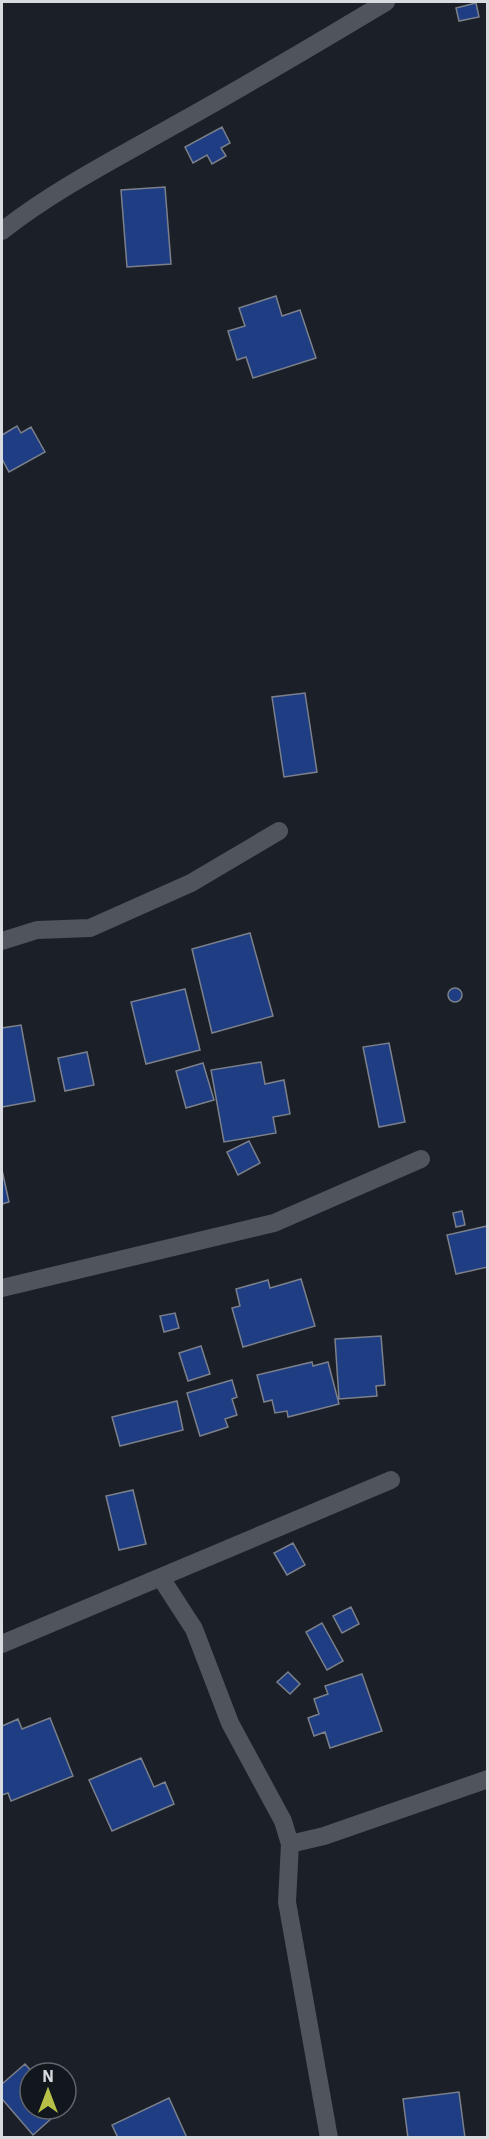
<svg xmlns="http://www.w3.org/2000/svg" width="489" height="2139" viewBox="0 0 489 2139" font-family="'IBM Plex Sans',sans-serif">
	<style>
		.building { fill: #1f3d83; stroke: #7b808a; stroke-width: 1.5 }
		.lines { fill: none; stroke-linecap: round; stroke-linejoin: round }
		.minor { stroke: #4f545d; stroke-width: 18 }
	</style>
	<rect width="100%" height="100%" fill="#1b1f27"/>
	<path class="building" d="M476,3L479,17L459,21L456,8Z
		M222,127L230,143L221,148L226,156L212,164L207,155L193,163L185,147Z
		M165,187L171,264L127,267L121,190Z
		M276,296L282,316L300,310L316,358L253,378L246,357L237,360L228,331L245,326L239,308Z
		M17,426L21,433L31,427L45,452L9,472L2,459V435Z
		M305,693L317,772L284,777L272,697Z
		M250,933L273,1016L212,1033L192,949Z
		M448 995a7 7 0 1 1 14 0a7 7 0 1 1-14 0Z
		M185,989L200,1050L146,1064L131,1002Z
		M21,1025L35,1101L2,1107V1028Z
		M389,1043L405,1122L379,1127L363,1047Z
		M87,1052L94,1085L65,1091L58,1058Z
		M261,1062L265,1084L284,1080L290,1114L273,1117L276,1133L224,1142L211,1070Z
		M203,1063L214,1100L186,1108L176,1071Z
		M249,1141L260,1163L238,1175L227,1152Z
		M2,1170L9,1202L2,1204Z
		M462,1211L465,1225L456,1227L453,1213Z
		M487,1226L488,1267L456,1274L447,1235Z
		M301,1279L315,1326L243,1347L232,1308L240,1306L236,1289L268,1280L270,1288Z
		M175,1313L179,1328L164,1332L160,1316Z
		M381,1336L385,1385L376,1386L377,1396L339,1399L335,1339Z
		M201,1346L210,1374L188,1381L179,1353Z
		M312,1362L313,1366L328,1362L339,1404L288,1417L287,1411L275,1413L272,1400L264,1402L257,1375Z
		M232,1380L237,1397L232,1399L237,1415L225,1419L228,1427L200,1436L187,1393Z
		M177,1401L183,1430L120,1446L112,1417Z
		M133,1490L146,1544L119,1550L106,1496Z
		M293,1543L305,1565L287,1575L274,1553Z
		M351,1607L359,1624L342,1633L333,1616Z
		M322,1623L343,1661L327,1670L306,1632Z
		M288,1672L300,1684L290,1694L277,1682Z
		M362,1674L382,1731L330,1748L325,1732L314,1736L308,1718L319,1714L314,1699L328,1694L325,1686Z
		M50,1718L73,1776L11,1801L8,1793L2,1795V1726L18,1719L22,1729Z
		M141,1758L154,1787L165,1782L174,1804L112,1831L89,1780Z
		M25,2064L33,2073H30V2109H62L33,2135L2,2099V2084Z
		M459,2092L465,2138H408L403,2099Z
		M169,2098L187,2138H118L112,2125Z"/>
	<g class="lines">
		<path class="minor" d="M2,231C54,190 115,159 173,126C245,86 316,44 386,2
			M2,941L37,930L90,928L191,883L279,831
			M2,1288L274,1223L421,1159
			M161,1578L194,1629L230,1723L283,1821L290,1844L287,1902L329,2138
			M2,1644L391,1480
			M290,1844L324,1836L488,1779"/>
	</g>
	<rect width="489" height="2139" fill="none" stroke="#d8dbe0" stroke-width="6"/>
	<g transform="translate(48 2091)"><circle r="28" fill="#12161d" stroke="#61656b" stroke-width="1.5"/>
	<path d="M0-4.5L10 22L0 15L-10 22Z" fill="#b7c148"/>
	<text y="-9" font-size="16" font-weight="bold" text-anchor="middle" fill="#d8dbe0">N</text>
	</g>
</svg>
